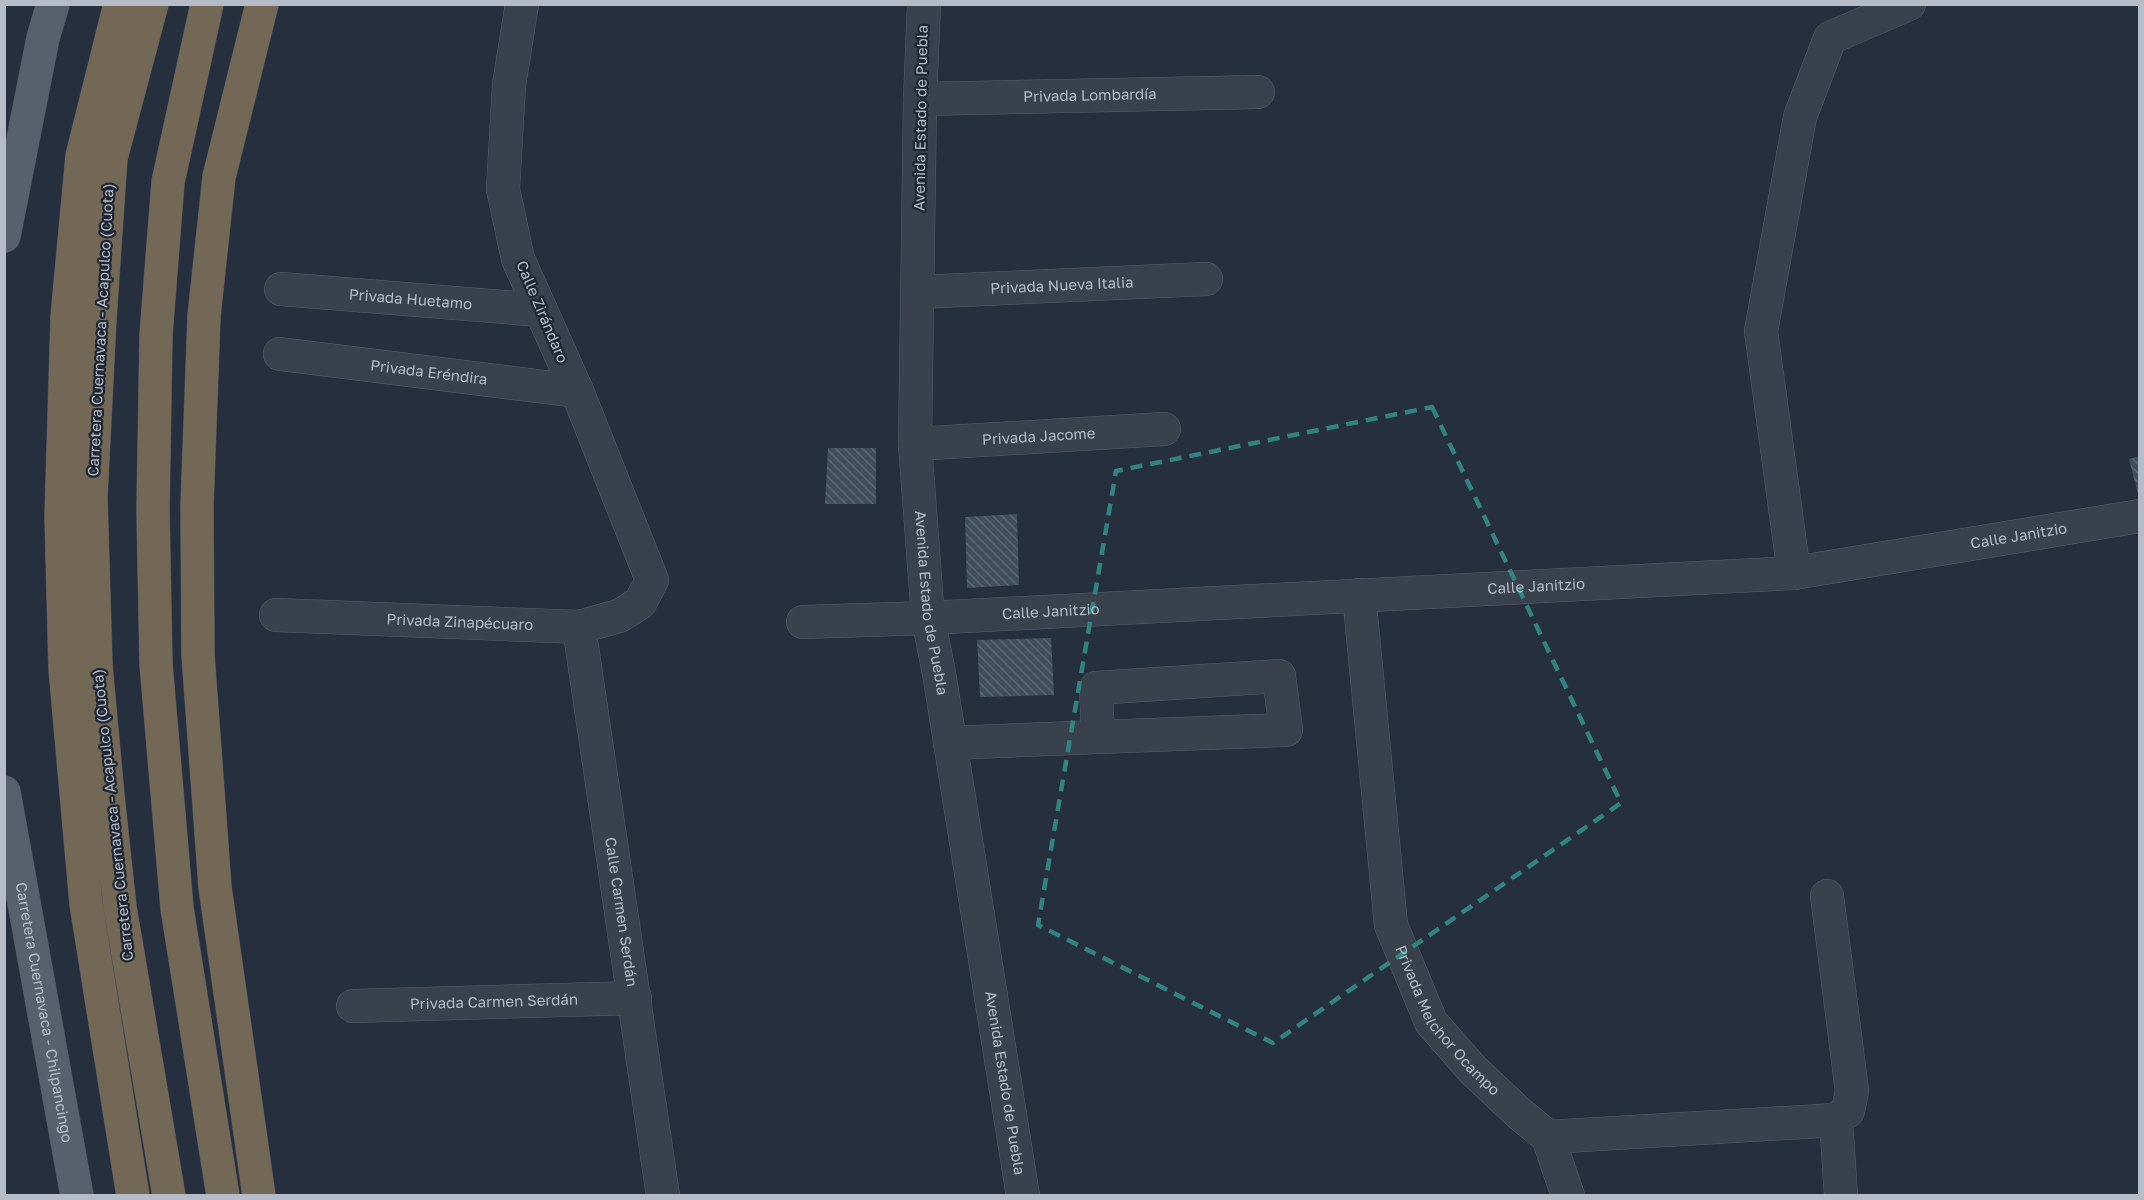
<svg xmlns="http://www.w3.org/2000/svg" width="2144" height="1200" viewBox="0 0 2144 1200" font-family="'Golos Text',sans-serif">
	<style>
		.building { fill: url(#building-back-hatch) }
		.lines { fill: none; stroke-linecap: round; stroke-linejoin: round }
		.minor-casing { stroke: #575f6b; stroke-width: 34 }
		.major-casing { stroke: #424a56; stroke-width: 34 }
		.highway-casing { stroke: #444c58; stroke-width: 34 }
		.minor { stroke: #39414d; stroke-width: 33 }
		.major { stroke: #57606d; stroke-width: 33 }
		.highway { stroke: #736856; stroke-width: 33 }
		.marked { fill: none; stroke: #308480; stroke-width: 4.5; stroke-dasharray: 12 8; stroke-linejoin: round }
		.labels { text-anchor: middle; stroke-width: 4.5; stroke-linejoin: round; paint-order: stroke }
		.street-label { font-size: 15px; fill: #b5bcc8; stroke: #1e2632 }
	</style>
	<defs>
		<pattern id="building-back-hatch" width="6" height="6" patternUnits="userSpaceOnUse" patternTransform="scale(1.5)"><rect width="6" height="6" fill="#414e5c"/><path d="M-1 5l2 2M0 0l6 6M5-1l2 2" fill="none" stroke="#5a6672"/></pattern>
	</defs>
	<rect width="100%" height="100%" fill="#252f3d"/>
	<path class="building" d="M828,448H876V504H825Z
		M2140,456V498H2139L2129,459Z
		M1017,514L1019,585L967,588L965,517Z
		M1051,638L1054,695L980,697L977,640Z"/>
	<g class="lines">
		<defs>
			<g id="minor">
				<path id="s1" d="M924,4L920,99L915,444L928,618L939,673L1023,1196"/>
				<path id="s2" d="M920,99L1258,92"/>
				<path id="s3" d="M281,289L541,310"/>
				<path id="s4" d="M918,292L1206,279"/>
				<path id="s5" d="M280,354L577,391"/>
				<path id="s6" d="M915,444L1164,429"/>
				<path d="M1794,573L1761,331L1800,117L1830,38L1909,4"/>
				<path id="s7" d="M1359,595L1391,925L1431,1022L1473,1070L1520,1114L1548,1137L1836,1120L1848,1111L1852,1091L1827,896"/>
				<path id="s8" d="M276,615L579,627L619,616L640,603L652,580L577,391L518,259L503,189L509,85L522,4"/>
				<path id="s9" d="M803,622L928,618L1794,573L2140,516"/>
				<path id="s10" d="M579,627L663,1196"/>
				<path d="M950,743L1098,737L1096,688L1279,676L1286,730L1098,737"/>
				<path id="s11" d="M353,1006L635,998"/>
				<path d="M1836,1120L1841,1196"/>
				<path d="M1548,1137L1568,1196"/>
			</g>
			<g id="major">
				<path d="M4,236L43,38L53,4"/>
				<path id="s12" d="M4,792L77,1196"/>
			</g>
			<path id="highway" d="M120,4L82,156L67,317L61,517L65,669L86,904L133,1196
				M152,4L111,158L100,319L91,497L96,665L108,796L120,907L169,1196
				M207,4L168,182L156,335L153,510L156,664L177,908L223,1196
				M259,1196L215,887L198,655L197,506L204,316L219,177L262,4"/>
		</defs>
		<use href="#minor" class="minor-casing"/>
		<use href="#major" class="major-casing"/>
		<use href="#highway" class="highway-casing"/>
		<use href="#minor" class="minor"/>
		<use href="#major" class="major"/>
		<use href="#highway" class="highway"/>
	</g>
	<path class="marked" d="M1432,407L1621,803L1273,1043L1038,925L1116,471Z"/>
	<g class="labels">
		<g class="street-label">
			<text dy="5" stroke="none"><textPath href="#s2" startOffset="170">Privada Lombardía</textPath></text>
			<text transform="translate(921 118) rotate(-89)" y="5">Avenida Estado de Puebla</text>
			<text dy="5" stroke="none"><textPath href="#s4" startOffset="144">Privada Nueva Italia</textPath></text>
			<text dy="5" stroke="none"><textPath href="#s3" startOffset="130">Privada Huetamo</textPath></text>
			<text transform="translate(542 312) rotate(67)" y="5">Calle Zirándaro</text>
			<text transform="translate(101 330) rotate(-87)" y="5">Carretera Cuernavaca - Acapulco (Cuota)</text>
			<text dy="5" stroke="none"><textPath href="#s5" startOffset="150">Privada Eréndira</textPath></text>
			<text dy="5" stroke="none"><textPath href="#s6" startOffset="124">Privada Jacome</textPath></text>
			<text dy="5" stroke="none"><textPath href="#s9" startOffset="1220">Calle Janitzio</textPath></text>
			<text dy="5" stroke="none"><textPath href="#s9" startOffset="734">Calle Janitzio</textPath></text>
			<text dy="5" stroke="none"><textPath href="#s1" startOffset="600">Avenida Estado de Puebla</textPath></text>
			<text dy="5" stroke="none"><textPath href="#s9" startOffset="248">Calle Janitzio</textPath></text>
			<text dy="5" stroke="none"><textPath href="#s8" startOffset="184">Privada Zinapécuaro</textPath></text>
			<text transform="translate(113 815) rotate(-96)" y="5">Carretera Cuernavaca - Acapulco (Cuota)</text>
			<text dy="5" stroke="none"><textPath href="#s10" startOffset="288">Calle Carmen Serdán</textPath></text>
			<text dy="5" stroke="none"><textPath href="#s11" startOffset="141">Privada Carmen Serdán</textPath></text>
			<text dy="5" stroke="none"><textPath href="#s12" startOffset="224">Carretera Cuernavaca - Chilpancingo</textPath></text>
			<text dy="5" stroke="none"><textPath href="#s7" startOffset="444">Privada Melchor Ocampo</textPath></text>
			<text dy="5" stroke="none"><textPath href="#s1" startOffset="1086">Avenida Estado de Puebla</textPath></text>
		</g>
	</g>
	<rect width="2144" height="1200" fill="none" stroke="#b5bcc8" stroke-width="12"/>
</svg>
